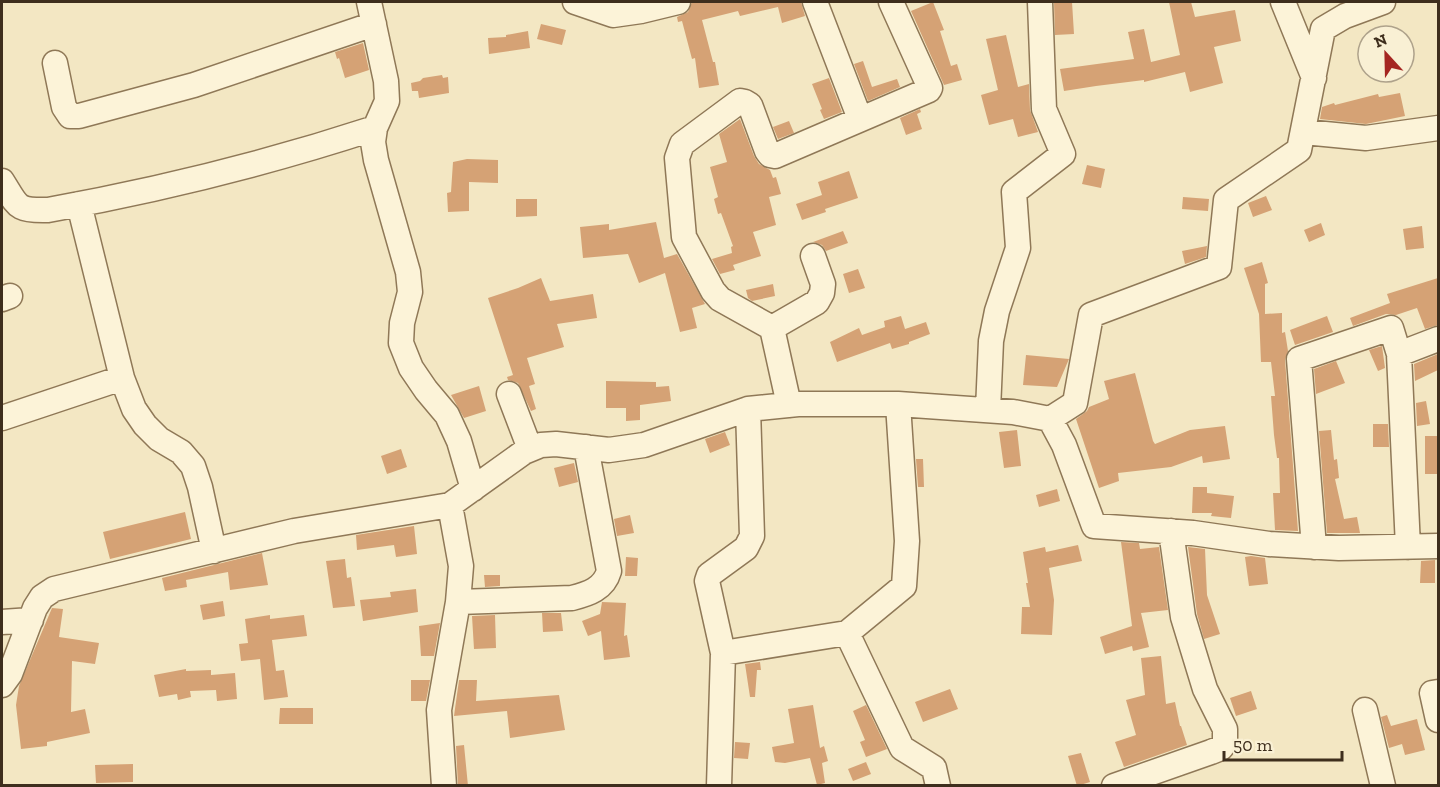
<svg xmlns="http://www.w3.org/2000/svg" width="1440" height="787" viewBox="0 0 1440 787" font-family="'Zilla Slab',serif">
	<style>
		.building { fill: #d5a275 }
		.lines { fill: none; stroke-linecap: round; stroke-linejoin: round }
		.minor-casing { stroke: #8f7857; stroke-width: 27 }
		.minor { stroke: #fcf3d8; stroke-width: 24 }
	</style>
	<rect width="100%" height="100%" fill="#f3e7c3"/>
	<path class="building" d="M692,2H801L805,16L782,23L778,7L740,16L738,11L702,20L713,62H715L719,85L699,88L695,58L692,59L682,21L678,22L677,17L688,12Z
		M933,2L944,30L940,31L951,66L957,64L962,80L944,85L911,11Z
		M1054,2H1072L1074,34L1055,35Z
		M1169,2H1191L1195,17L1235,10L1241,41L1214,47L1223,83L1190,92L1185,72L1144,82V80L1096,86L1064,91L1060,69L1134,59L1128,32L1144,29L1151,62L1180,55Z
		M541,24L566,30L562,45L537,39Z
		M528,31L530,48L489,54L488,38L506,37V35Z
		M1006,35L1018,87L1029,84L1030,110L1038,132L1018,137L1013,119L989,125L981,95L998,90L986,39Z
		M363,43L369,70L345,78L339,58L337,59L335,52Z
		M863,61L872,87L897,79L900,87L868,101L854,64Z
		M442,75L443,78L448,77L449,93L419,98L418,91H412L411,83L420,81L423,78Z
		M829,78L842,112L824,119L820,110L822,109L812,84Z
		M1400,93L1405,116L1366,124L1320,119L1322,107L1334,103L1335,105L1378,94L1379,97Z
		M920,109L921,112L917,114L922,129L906,135L900,118Z
		M740,119L754,156L759,164L770,170L773,178L776,177L781,194L769,197L776,225L753,232L761,256L733,265L735,270L720,274L712,259L732,253L731,247L733,246L721,213L718,214L714,199L718,197L710,167L727,162L719,134Z
		M789,121L794,133L778,139L773,127Z
		M467,159L498,160V183L469,182V211L448,212L447,193L451,192L453,162Z
		M1087,165L1105,169L1101,188L1082,184Z
		M849,171L858,198L825,209L826,212L802,220L796,204L822,195L818,182Z
		M1266,196L1272,210L1253,217L1248,203Z
		M1183,197L1209,199L1208,211L1182,209Z
		M516,199H537V216L516,217Z
		M656,222L664,258L677,254L705,304L692,308L697,328L680,332L665,273L639,283L628,254L583,258L580,227L609,224V230Z
		M1321,223L1325,235L1309,242L1304,230Z
		M1422,226L1424,248L1406,250L1403,229Z
		M843,231L848,243L826,251L822,245L813,242Z
		M1207,246L1206,257L1185,264L1182,251Z
		M1262,262L1268,283L1265,284V314L1282,313V333L1285,332L1288,351L1285,360L1298,531L1275,530L1273,493H1280L1279,458H1277L1274,435L1271,396H1275L1271,362H1261L1259,314L1244,268Z
		M858,269L865,288L849,293L843,274Z
		M541,278L550,301L593,294L597,318L557,324L564,347L527,358L535,384L529,386L536,409L531,411L518,383L508,380L507,377L513,375L488,298L518,288Z
		M1438,278V325L1425,329L1417,308L1396,315L1386,314L1353,326L1350,318L1390,303L1387,294Z
		M773,284L775,296L752,301L748,298L746,290Z
		M901,316L905,329L926,322L930,334L909,342V344L892,349L890,343L837,362L830,342L859,328L862,335L885,327L884,321Z
		M1327,316L1333,332L1295,345L1290,330Z
		M1382,346L1385,368L1378,371L1369,350Z
		M1438,354V370L1415,381L1414,364Z
		M1026,355L1069,359L1057,387L1023,385Z
		M1336,361L1345,383L1316,394L1314,369Z
		M1135,373L1153,441L1155,444L1190,430L1225,426L1230,459L1203,463L1202,456L1171,467L1118,473L1119,481L1099,488L1076,419L1087,411L1089,407L1109,399L1104,381Z
		M606,381L656,382V387L669,386L671,401L640,405V420L626,421V408H606Z
		M479,386L486,411L464,418L451,395Z
		M1426,401L1430,424L1417,426L1416,403Z
		M1373,424H1388L1389,447H1373Z
		M1017,430L1021,466L1004,468L999,432Z
		M1331,430L1334,460L1337,459L1339,478L1335,479L1344,519L1357,517L1360,533H1327L1319,431Z
		M725,432L730,445L710,453L705,439Z
		M1425,436H1438V474H1425Z
		M401,449L407,467L387,474L381,456Z
		M916,459H923L924,487H918Z
		M574,463L578,482L559,487L554,468Z
		M1193,487H1207V493L1234,496L1231,518L1211,516L1212,513H1192Z
		M1057,489L1060,501L1039,507L1036,495Z
		M185,512L191,539L110,559L103,532Z
		M630,515L634,533L617,536L614,519Z
		M414,526L417,554L396,557L394,545L357,550L356,535Z
		M1121,542L1139,543L1140,549L1159,547L1168,610L1141,613L1149,647L1133,651L1132,646L1105,654L1100,637L1132,626Z
		M1078,545L1082,561L1049,568L1054,600L1052,635L1021,634L1022,607H1030L1026,583H1028L1023,552L1045,547L1046,552Z
		M1188,547L1205,549L1207,595L1220,634L1204,639L1197,614Z
		M262,553L268,585L230,590L228,572L186,580L187,587L165,591L162,578Z
		M1251,556L1265,558L1268,584L1249,586L1245,557Z
		M626,557L638,558L637,576H625Z
		M345,559L347,578L351,577L355,606L333,608L326,561Z
		M1435,560V583H1420L1421,561Z
		M484,575H500V586L485,587Z
		M416,589L418,612L363,621L360,600L391,597L390,592Z
		M223,601L225,616L203,620L200,605Z
		M602,602L626,603L624,636L627,635L630,657L604,660L601,631L588,636L582,621L600,614Z
		M52,608L63,609L59,637L99,643L95,664L72,661L71,712L85,709L90,733L47,742V746L21,749L16,705L19,686Z
		M542,613H561L563,631L543,632Z
		M270,615V619L304,615L307,636L272,640L276,671L284,670L288,697L264,700L260,659L241,661L239,644L248,643L245,619Z
		M495,615L496,648L474,649L472,616Z
		M440,623L434,656H421L419,626Z
		M1161,656L1166,704L1175,702L1180,726H1181L1187,745L1124,767L1115,742L1136,735L1126,700L1145,695L1141,658Z
		M760,662L761,670H757L755,697H750L745,664Z
		M186,669V671L211,670V675L235,673L237,699L217,701L216,690L190,691L191,697L178,700L177,694L159,697L154,675Z
		M411,680H430L426,701H411Z
		M459,680H477L476,701L559,695L565,730L510,738L507,711L454,716Z
		M950,689L958,709L923,722L915,702Z
		M1251,691L1257,709L1236,716L1230,698Z
		M813,705L820,748L824,746L828,761L822,763L825,783L817,785L810,758L785,763L775,762L772,747L794,743L788,709Z
		M866,705L887,749L866,757L860,742L865,740L853,711Z
		M280,708H313V724H279Z
		M1387,715L1391,726L1417,719L1425,750L1405,755L1402,744L1389,748L1381,717Z
		M735,742L750,743L748,759L734,758Z
		M464,745L468,786H458L456,746Z
		M1081,753L1090,782L1077,786L1068,756Z
		M866,762L871,774L853,781L848,769Z
		M133,764V782L96,783L95,765Z"/>
	<g class="lines">
		<defs>
			<path id="minor" d="M369,2L386,81L387,101L375,128L373,142L376,160L408,272L410,292L402,323L401,343L411,368L426,390L447,415L459,441L473,489
				M575,2L613,15L641,11L678,2
				M815,2L860,119
				M1283,2L1314,78
				M55,63L64,107L70,116H79L194,85L374,24
				M1304,132L1366,138L1438,128
				M2,181C18,206 15,211 48,210C159,190 268,163 375,128
				M79,204L122,378L134,409L145,425L159,439L181,452L193,466L200,487L214,551
				M2,299L10,296
				M772,328L817,302L822,293L823,284L813,256
				M1399,354L1408,547
				M509,394L530,449
				M789,405L772,328L720,299L713,291L684,237L677,158L682,144L740,101L745,102L750,105L767,151L770,155L775,156L929,90L930,88L891,2
				M748,409L752,536L746,548L709,575L707,581L723,653L847,633L904,586L907,541L898,404
				M988,410L991,341L997,311L1018,248L1014,192L1063,154L1044,109L1040,2
				M2,418L122,378
				M1050,419L1075,403L1091,315L1219,267L1226,200L1299,150L1323,29L1345,16L1383,2
				M1314,547L1299,359L1391,328L1399,354L1438,339
				M458,602L572,598C588,594 604,589 609,571L586,447
				M2,622L31,620
				M847,633L902,748L934,768L938,786
				M2,685L10,674L35,608L42,597L54,589L294,531L450,505L524,452L541,445L556,444L609,450L644,445L748,409L798,404H898L1013,412L1050,419L1064,445L1094,526L1193,533L1269,544L1339,548L1438,546
				M1438,692L1432,693L1438,720
				M1365,710L1383,786
				M444,786L439,710L458,602L461,566L450,505
				M719,786L723,653
				M1114,786L1211,752L1221,748L1225,742V729L1205,689L1183,617L1171,531"/>
		</defs>
		<use href="#minor" class="minor-casing"/>
		<use href="#minor" class="minor"/>
	</g>
	<rect width="1440" height="787" fill="none" stroke="#3e2e1d" stroke-width="6"/>
	<g transform="translate(1386 54) rotate(338)"><circle r="28" fill="#f9f0d4" stroke="#aea28b" stroke-width="1.5"/>
	<path d="M0-4.5L10 22L0 15L-10 22Z" fill="#a52621"/>
	<text y="-9" font-size="16" font-weight="bold" text-anchor="middle" fill="#3e2e1d">N</text>
	</g>
	<path d="M1224 751v9h118v-9" fill="none" stroke="#3e2e1d" stroke-width="3"/>
	<text x="1233" y="751" font-size="18" fill="#3e2e1d" stroke="#f9f0d4" stroke-width="4.5" paint-order="stroke">50 m</text>
</svg>
